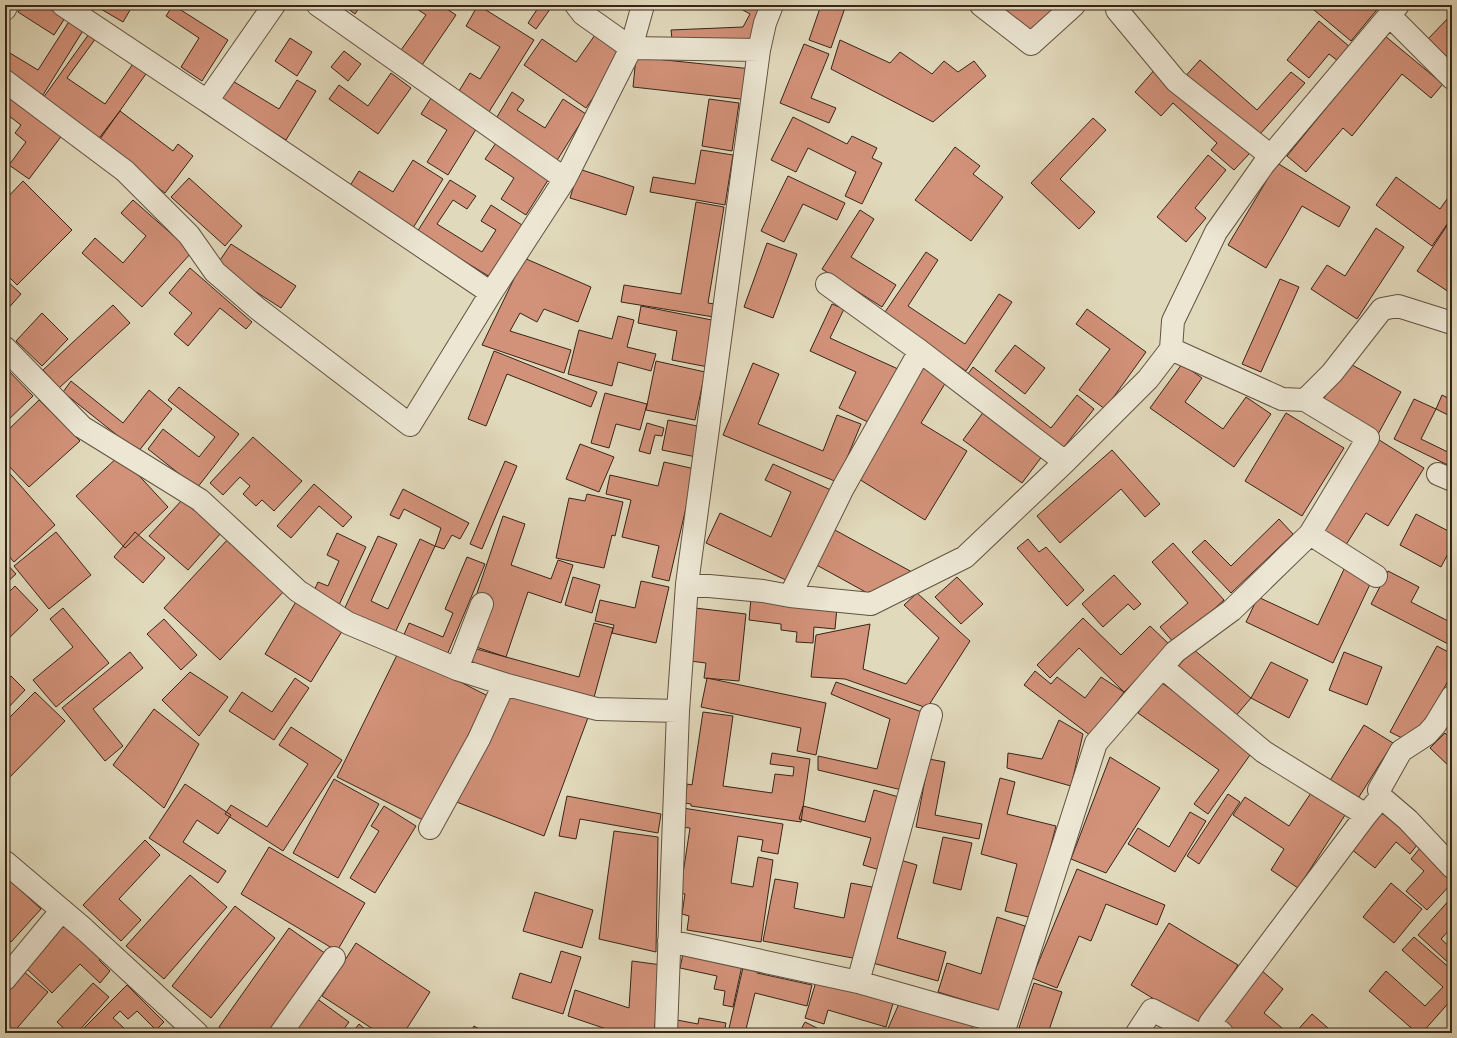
<svg xmlns="http://www.w3.org/2000/svg" width="1457" height="1038" viewBox="0 0 1457 1038" font-family="'IM FELL DW Pica',serif">
	<style>
		.building { fill: #d29179; stroke: #382519 }
		.lines { fill: none; stroke-linecap: round; stroke-linejoin: round }
		.minor-casing { stroke: #625242; stroke-width: 24 }
		.minor { stroke: #ece6d3; stroke-width: 22 }
	</style>
	<rect width="100%" height="100%" fill="#e1d9bb"/>
	<filter id="stains"><feTurbulence type="fractalNoise" baseFrequency=".005" numOctaves="4"/><feColorMatrix values="0 0 0 0 .2 0 0 0 0 .09 0 0 0 0 .02 0 0 0 .5 -.17"/></filter>
	<radialGradient id="worn" r=".72"><stop offset=".6" stop-color="#630" stop-opacity="0"/><stop offset="1" stop-color="#630" stop-opacity=".3"/></radialGradient>
	<path class="building" d="M23,5H44L65,18L54,35L18,12Z
		M94,5H133L123,22Z
		M173,5L228,40L202,81L181,67L199,38L166,16Z
		M343,5H361L355,14Z
		M411,5H441L456,15L422,65L401,50L426,15Z
		M478,5L534,40L487,115L456,96L470,73L480,79L500,47L466,26Z
		M540,5H553L536,29L528,23Z
		M734,5H770L752,46L673,48L671,30L743,27L750,14Z
		M821,5H846L831,48L809,40Z
		M997,5H1019L1024,10L1028,5H1060L1031,36Z
		M1308,5H1346L1350,9L1353,5L1380,6L1351,41Z
		M1452,14V63L1427,40Z
		M70,20L84,29L43,95L5,72V50L38,70Z
		M1319,21L1350,47L1338,61L1329,54L1309,78L1287,60Z
		M89,34L96,38L67,78L105,104L135,61L148,71L100,139L43,98Z
		M595,35L623,54L586,108L524,65L542,39L576,62Z
		M1385,36L1443,84L1431,98L1402,74L1352,136L1343,128L1306,172L1287,156Z
		M290,38L312,52L297,76L275,61Z
		M840,40L890,63L900,52L932,74L944,61L958,72L974,61L986,76L933,122L831,69Z
		M804,44L829,54L811,98L836,108L829,123L780,103Z
		M344,51L361,64L348,81L331,67Z
		M636,57L752,69L749,100L633,87Z
		M1200,60L1257,110L1291,72L1305,83L1253,142L1182,80Z
		M1156,68L1250,153L1234,170L1211,150L1217,143L1173,103L1161,116L1135,92Z
		M391,73L411,88L378,134L329,99L339,85L368,106Z
		M231,80L279,109L297,80L316,91L286,140L219,99Z
		M5,92L63,134L29,179L9,165L26,142L15,133L21,125L5,113Z
		M512,92L524,100L517,110L545,128L563,99L586,114L556,162L494,122Z
		M431,98L478,126L448,175L427,162L447,130L421,114Z
		M709,99L739,103L732,151L702,146Z
		M120,111L173,151L178,144L193,156L165,193L96,142Z
		M793,117L847,144L852,136L877,148L872,158L882,163L862,204L845,196L856,172L808,148L796,172L771,160Z
		M1093,118L1106,130L1060,179L1095,212L1079,229L1031,183Z
		M496,143L550,177L526,215L501,199L514,178L485,159Z
		M955,147L980,166L973,174L1003,197L971,241L915,200Z
		M701,150L733,155L725,205L650,192L653,177L695,184Z
		M1208,155L1226,170L1195,208L1206,218L1186,242L1157,217Z
		M413,160L443,179L413,228L348,189L359,171L393,192Z
		M1277,163L1350,207L1339,227L1302,206L1266,268L1228,245Z
		M579,169L634,187L626,215L570,198Z
		M788,176L845,203L837,220L803,204L784,242L761,231Z
		M1396,177L1440,209L1452,192V217L1432,246L1376,205Z
		M189,178L242,226L225,246L171,197Z
		M450,180L476,196L467,209L453,200L437,224L482,252L496,230L481,221L491,205L522,225L490,277L417,232Z
		M23,181L72,230L17,285L5,273V200Z
		M133,200L192,252L142,307L82,253L95,238L123,263L146,236L121,213Z
		M696,202L724,207L708,303L722,305L720,318L621,302L624,285L681,294Z
		M860,210L874,219L851,257L896,285L882,307L822,269Z
		M1452,218V294L1417,271Z
		M1376,228L1404,247L1357,319L1311,289L1327,265L1345,276Z
		M767,243L797,254L773,318L744,307Z
		M231,244L296,286L281,308L216,266Z
		M926,252L938,260L908,306L965,344L999,294L1012,302L966,371L883,315Z
		M524,258L591,287L578,322L544,309L537,322L520,313L510,331L571,350L564,373L482,345Z
		M190,268L252,322L246,329L220,308L188,346L174,334L192,313L169,293Z
		M5,279L21,294L5,312Z
		M1280,279L1299,287L1261,372L1242,364Z
		M832,304L844,309L830,338L898,369L872,424L839,408L856,372L810,351Z
		M113,305L130,323L59,388L43,370Z
		M641,306L717,321L708,367L672,360L677,331L638,323Z
		M1087,309L1146,352L1105,409L1079,390L1110,349L1076,324Z
		M42,313L68,339L42,366L16,341Z
		M618,316L634,320L627,347L656,354L651,371L618,362L612,386L568,374L579,330L612,339Z
		M1015,345L1045,368L1025,394L995,371Z
		M494,351L597,392L591,407L507,374L486,426L468,419Z
		M656,361L705,372L695,420L646,410Z
		M1345,361L1401,392L1377,436L1321,404Z
		M753,363L779,374L758,424L823,451L837,415L861,424L837,482L723,435Z
		M1182,364L1202,378L1185,402L1223,429L1246,397L1271,414L1234,467L1150,408Z
		M921,366L946,382L921,423L967,451L925,520L854,476Z
		M5,367L33,396L5,423Z
		M973,367L1051,428L1077,395L1094,409L1060,452L965,378Z
		M71,381L123,423L149,390L172,409L138,452L63,392Z
		M179,387L239,434L197,488L148,449L163,429L199,457L215,437L168,400Z
		M605,393L647,404L640,430L616,424L609,448L591,443Z
		M1442,395L1452,400V417L1436,409Z
		M1414,399L1436,409L1421,439L1452,454V467L1394,439Z
		M39,400L80,441L29,487L5,462V433Z
		M987,407L1046,451L1022,483L963,440Z
		M1286,413L1344,448L1302,516L1245,481Z
		M668,420L707,428L701,458L662,450Z
		M647,423L664,428L662,436L655,435L650,454L639,451Z
		M253,437L302,481L274,511L262,500L256,506L243,494L250,486L240,477L223,495L210,483Z
		M1376,438L1424,468L1388,526L1366,513L1344,548L1318,532Z
		M580,444L614,457L599,492L566,479Z
		M1112,450L1160,504L1145,517L1121,489L1060,543L1037,516Z
		M120,455L168,507L125,548L76,496Z
		M505,461L517,466L482,549L470,544Z
		M664,462L695,469L669,581L652,577L659,546L622,537L631,500L606,494L610,475L658,486Z
		M773,464L831,490L788,581L706,543L720,513L771,537L791,492L765,480Z
		M5,468L55,525L14,562L5,552Z
		M314,484L352,517L343,527L319,506L291,538L277,526Z
		M403,489L469,523L460,539L452,535L444,549L435,546L441,528L404,509L399,519L390,515Z
		M587,494L623,502L615,536L612,535L604,568L556,558L569,498L585,501Z
		M182,500L221,533L188,570L149,536Z
		M1416,514L1452,533V546L1441,567L1400,545Z
		M503,516L525,524L511,565L551,579L558,560L573,565L561,603L528,592L506,657L476,647L492,598L477,593Z
		M1279,519L1293,534L1231,593L1192,552L1205,540L1231,566Z
		M833,529L912,572L871,595L813,563Z
		M56,532L91,575L49,609L14,566Z
		M135,532L165,558L143,583L114,557Z
		M337,533L366,547L339,605L313,593L318,582L328,586L339,561L327,555Z
		M378,536L397,544L371,601L388,609L420,539L435,546L394,635L343,612Z
		M229,538L285,590L220,660L164,608Z
		M1028,539L1039,552L1046,547L1084,590L1067,606L1017,548Z
		M1173,543L1224,600L1175,644L1160,627L1188,603L1152,562Z
		M467,557L485,564L447,655L403,637L409,623L443,637L453,613L445,609Z
		M5,562L16,574L5,584Z
		M1345,567L1372,580L1333,663L1246,622L1258,597L1318,625Z
		M1388,571L1419,587L1411,602L1452,623V646L1371,604Z
		M1114,575L1141,604L1134,610L1128,604L1103,627L1082,604Z
		M573,577L600,585L592,613L565,605Z
		M957,577L983,604L961,624L935,597Z
		M641,581L669,587L656,643L612,633L614,625L595,621L600,600L635,608Z
		M15,586L38,610L5,642V596Z
		M917,593L970,641L927,708L845,679L811,677L816,635L870,624L863,669L906,684L939,638L904,605Z
		M751,598L837,607L835,629L814,627L813,643L796,642L797,632L781,630V624L749,620Z
		M297,600L344,628L311,682L265,654Z
		M63,608L109,663L56,707L33,680L73,647L50,619Z
		M695,608L746,614L739,681L704,678L706,663L690,661Z
		M1083,618L1121,655L1150,626L1170,645L1124,692L1079,648L1050,678L1037,665Z
		M164,619L197,655L181,670L147,634Z
		M594,623L613,628L593,701L468,666L473,648L579,677Z
		M1437,646L1452,654V683L1448,681L1417,737L1408,741L1390,732Z
		M1193,649L1251,698L1234,718L1176,669Z
		M399,651L488,696L425,821L337,777Z
		M130,652L143,668L93,709L123,746L105,761L62,708Z
		M1344,652L1382,667L1367,705L1329,690Z
		M1271,662L1308,680L1289,718L1251,698Z
		M1035,671L1051,684L1057,677L1085,698L1101,677L1124,692L1091,736L1024,685Z
		M190,672L228,697L199,736L162,700Z
		M11,676L25,690L5,711V682Z
		M295,678L309,688L274,740L229,711L242,692L272,712Z
		M707,678L826,703L816,755L797,751L801,728L701,707Z
		M1159,681L1255,748L1208,814L1194,804L1219,770L1138,713Z
		M836,682L925,713L902,790L818,770V756L877,769L890,719L831,694Z
		M35,692L65,721L5,782V722Z
		M507,692L589,715L544,836L454,801Z
		M154,709L199,744L164,808L113,765Z
		M703,712L733,716L723,786L772,793L775,774L793,776L794,767L770,764L772,753L810,759L801,822L691,806V804L685,803L687,784L692,785Z
		M1059,720L1083,734L1071,786L1007,768L1008,753L1042,759Z
		M1364,725L1393,743L1357,800L1329,782Z
		M291,727L342,760L283,851L225,814L231,805L267,827L308,764L279,745Z
		M1445,733L1452,740V769L1430,748Z
		M1110,757L1160,788L1106,873L1071,859Z
		M929,759L945,762L935,815L982,824L979,839L916,827Z
		M1000,778L1015,782L1007,814L1056,826L1032,918L1005,911L1017,864L981,854Z
		M334,779L379,804L338,878L293,853Z
		M185,784L231,815L218,834L197,820L183,842L226,871L218,883L149,838Z
		M874,790L899,797L880,870L863,865L871,838L799,819L803,806L865,822Z
		M1313,790L1347,812L1298,888L1271,870L1284,849L1233,815L1245,797L1289,826Z
		M1228,794L1240,802L1199,864L1187,856Z
		M567,796L661,814L658,833L580,819L576,839L559,836Z
		M384,806L416,826L375,893L350,878L379,831L371,826Z
		M683,808L783,824L778,854L761,851L763,840L738,836L731,883L753,887L758,857L773,860L761,942L687,930L689,916L682,914L685,894L680,893L690,828L680,827Z
		M1384,809L1421,840L1410,854L1396,842L1375,868L1351,849Z
		M1190,812L1206,821L1175,872L1128,844L1138,828L1169,847Z
		M614,831L658,837L656,952L599,939Z
		M943,837L972,843L961,890L933,883Z
		M145,840L160,855L119,899L141,920L121,941L83,905Z
		M269,847L365,903L337,951L241,894Z
		M1420,848L1452,877V883L1427,910L1406,891L1424,871L1411,859Z
		M897,859L917,865L897,938L946,952L938,981L869,962Z
		M1077,869L1165,905L1157,925L1106,904L1091,941L1079,936L1057,988L1032,978Z
		M190,875L227,907L164,979L126,946Z
		M5,876L41,909L11,942L5,937Z
		M775,879L798,883L794,908L844,918L851,883L872,887L858,959L763,941Z
		M1391,883L1422,909L1394,943L1363,917Z
		M535,892L593,910L582,948L523,931Z
		M1452,897V927L1441,939L1452,949V966L1418,935Z
		M235,906L275,938L211,1018L172,986Z
		M997,917L1025,926L1000,1011L938,992L947,963L981,974Z
		M66,921L103,956L99,960L110,971L100,983L80,964L52,993L25,967Z
		M1169,923L1238,965L1200,1027L1131,985Z
		M289,928L326,954L271,1033H227L219,1027Z
		M1414,937L1452,970V999L1422,1033H1417L1369,991L1386,971L1425,1006L1443,987L1402,950Z
		M356,943L430,992L404,1033H379L322,996Z
		M684,949L743,961L733,1007L723,1005L725,991L714,989L717,976L680,968Z
		M561,951L581,957L563,1014L512,998L520,973L551,983Z
		M632,961L662,965L654,1033H618L568,1016L575,990L629,1008Z
		M744,963L758,966L757,973L812,985L807,1006L755,993L745,1033H728Z
		M1261,970L1283,989L1264,1013L1288,1033H1235L1219,1019Z
		M23,971L48,992L13,1033H5V992Z
		M818,975L894,1000L886,1027L828,1010L824,1024L805,1018Z
		M93,983L109,997L77,1033H69L57,1022Z
		M1034,983L1062,992L1048,1033H1036L1019,1028Z
		M127,985L164,1022L156,1030L137,1011L128,1019L120,1011L113,1018L125,1029L122,1033H79Z
		M902,997L976,1022L968,1033H886Z
		M316,998L349,1022L341,1033H291Z
		M1312,1014L1328,1028L1324,1033H1295Z
		M699,1018L726,1023L724,1033H675L677,1020L698,1024Z
		M805,1022L821,1030L820,1033H799Z
		M359,1024L370,1033H352Z
		M474,1026L486,1033H470Z
		M172,1028L176,1033H166Z"/>
	<g class="lines">
		<defs>
			<path id="minor" d="M63,5L207,101
				M274,5L207,101L491,293L565,179
				M318,5L565,179L631,48L583,14L576,5
				M643,5L631,48L759,50
				M981,5L1031,44L1074,5
				M5,9L7,5
				M1117,10L1176,81L1271,156
				M1390,16L1452,78
				M5,81L125,171L189,235L215,272L258,309L410,425L491,293
				M827,284L920,351
				M5,348L82,427L200,500L298,591L348,623L457,669L482,604
				M1171,349L1282,399L1305,400L1332,373L1382,309L1398,306L1452,323
				M1305,400L1368,438L1310,534L1376,576
				M1438,474L1452,480
				M687,584L763,591L790,596L871,604L965,557L1065,462L1148,379L1171,349L1173,321L1216,232L1264,164L1398,5
				M790,596L843,488L920,351L1065,462
				M1162,667L1264,752L1366,815
				M504,684L597,709L678,711
				M1381,797L1379,790L1401,751L1427,734L1435,725L1452,697
				M430,828L479,739L504,684L457,669
				M5,862L84,929L197,1033
				M669,941L858,982L1006,1024L1096,743L1175,652L1232,610L1310,534
				M5,979L62,910
				M858,982L931,715
				M281,1033L334,958
				M666,1033L678,711L687,584L759,50L765,23L772,5
				M1137,1033L1152,1010L1196,1033
				M1222,1033L1210,1023L1366,815L1381,797L1408,820L1452,867"/>
		</defs>
		<use href="#minor" class="minor-casing"/>
		<use href="#minor" class="minor"/>
	</g>
	<rect width="1457" height="1038" fill="none" stroke="#e1d9bb" stroke-width="20"/>
	<rect x="6" y="6" width="1445" height="1026" fill="none" stroke="#382519" stroke-width="2"/>
	<rect x="10" y="10" width="1437" height="1018" fill="none" stroke="#382519"/>
	<rect width="100%" height="100%" filter="url(#stains)"/>
	<rect width="100%" height="100%" fill="url(#worn)"/>
</svg>
